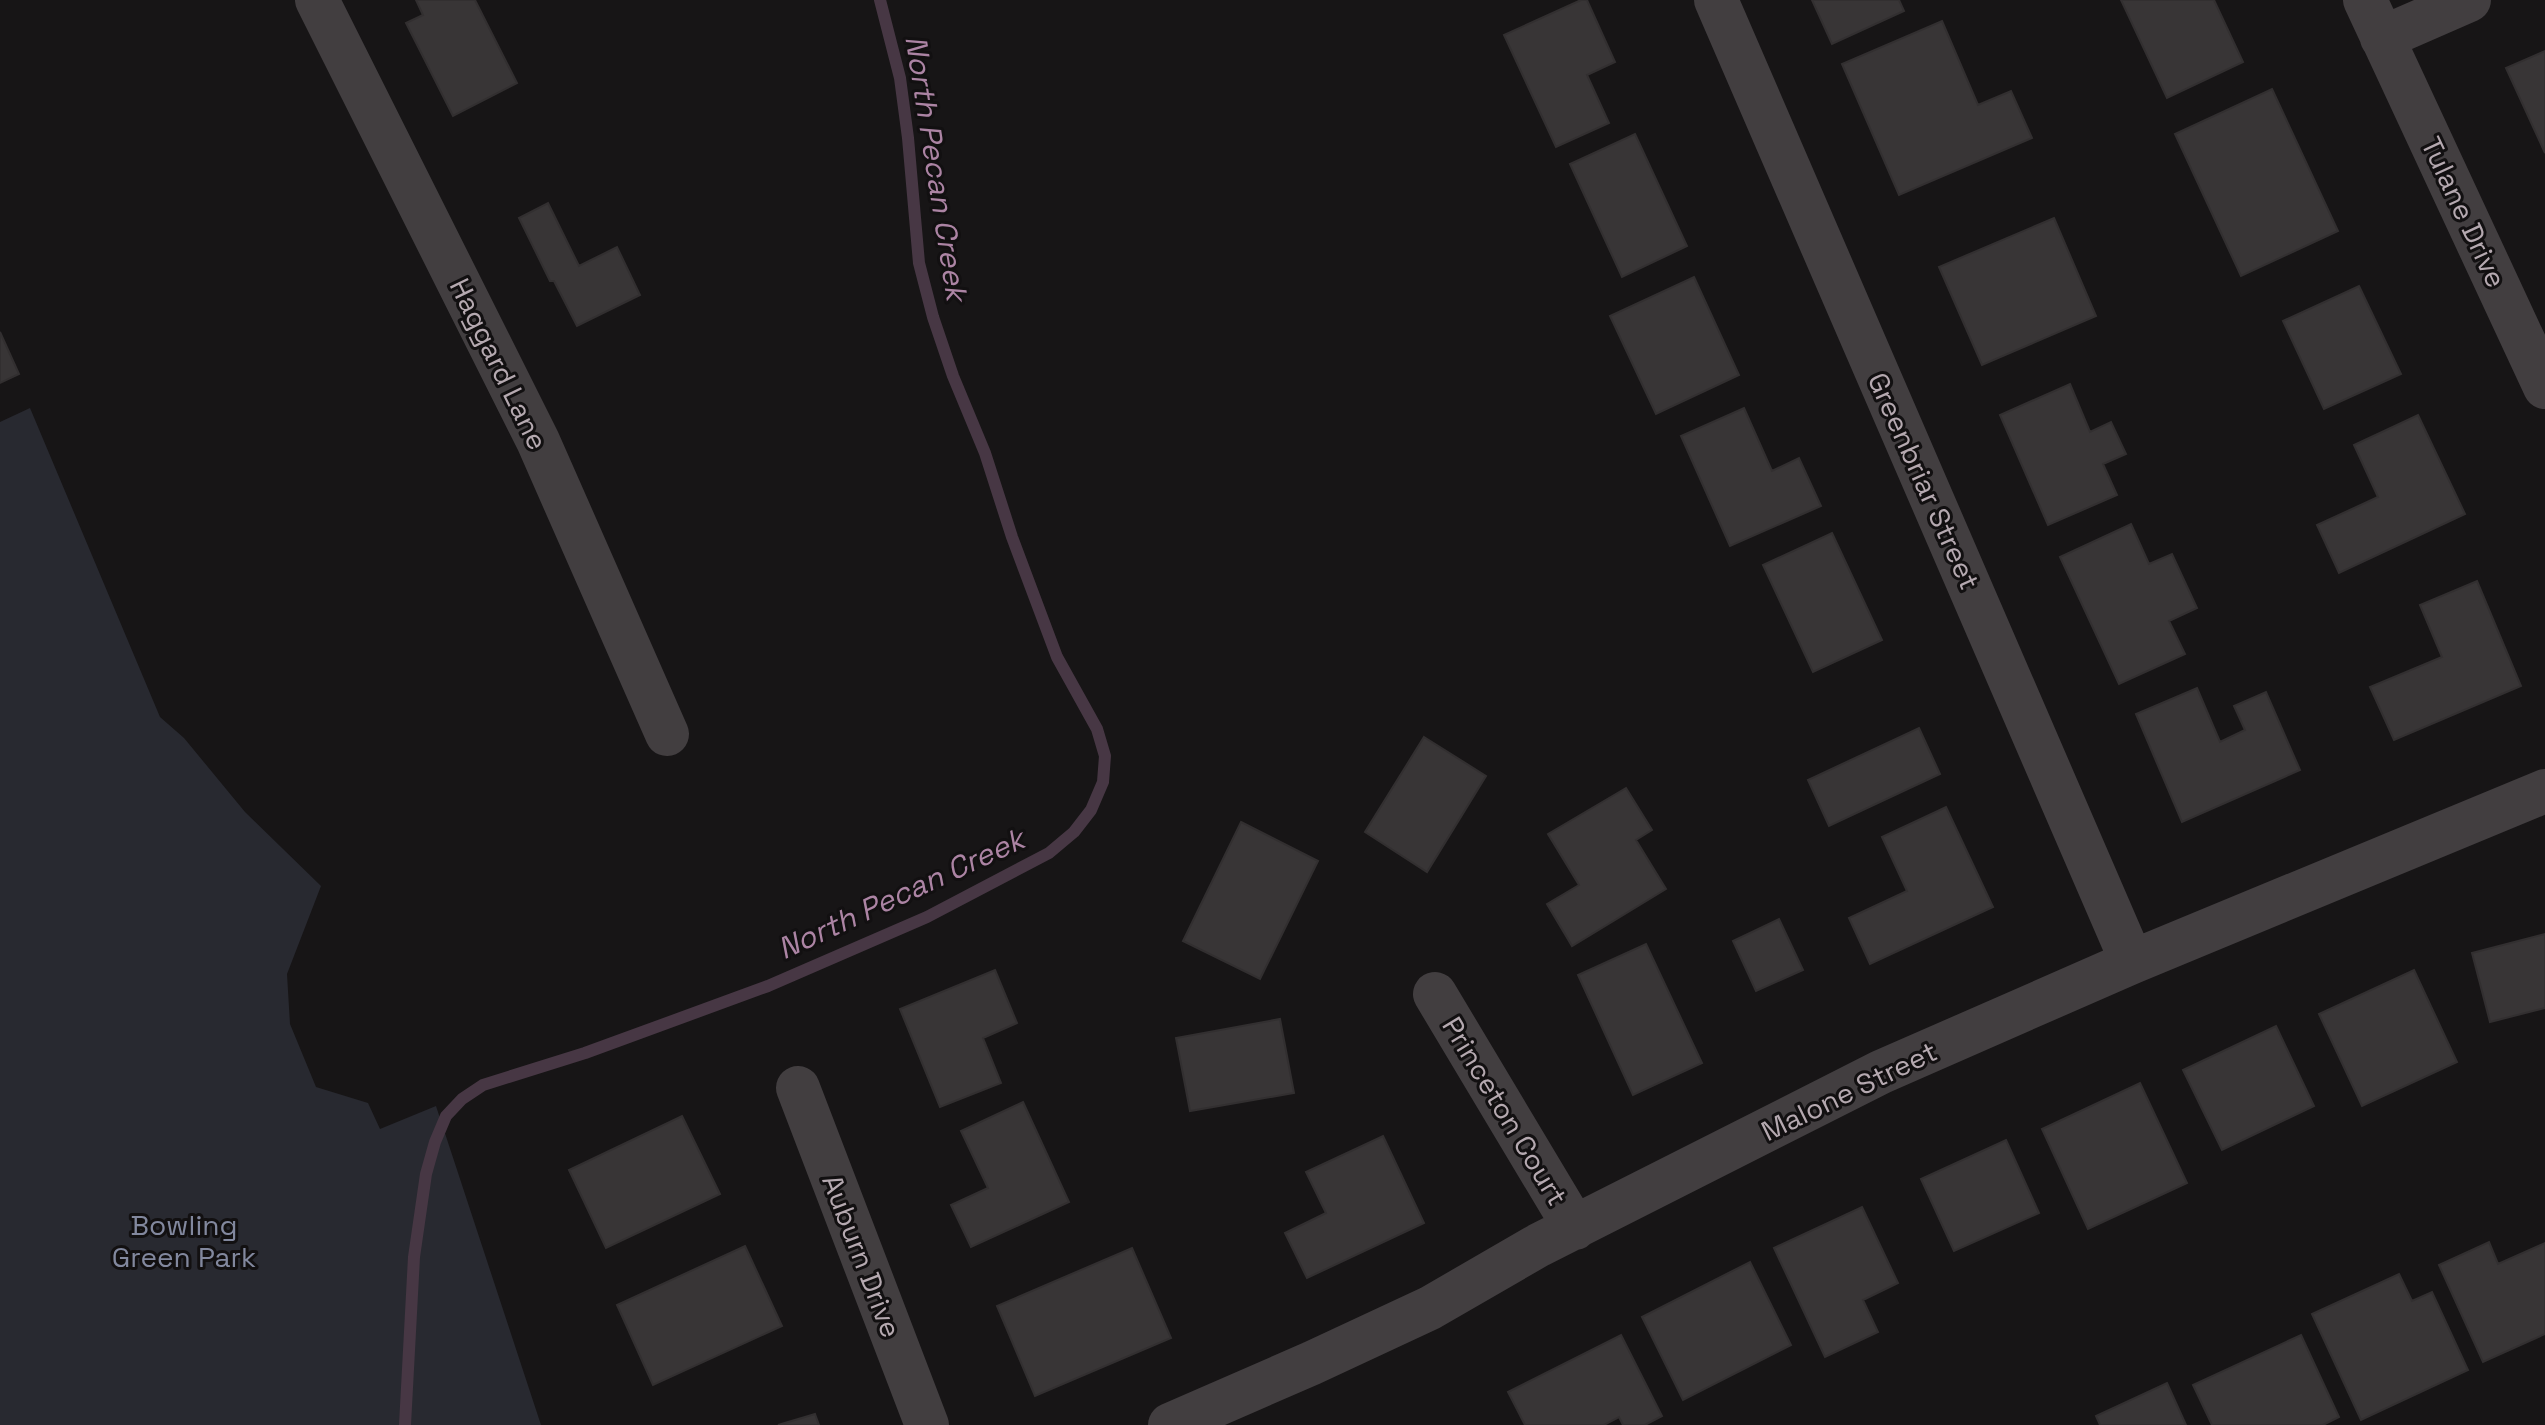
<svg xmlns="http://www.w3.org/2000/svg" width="2545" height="1425" viewBox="0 0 2545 1425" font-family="'Space Grotesk',sans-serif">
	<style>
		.green { fill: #282930 }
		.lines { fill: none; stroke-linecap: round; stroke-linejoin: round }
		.stream { stroke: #473744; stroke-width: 12 }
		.building { fill: #383536; stroke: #322f30; stroke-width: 2 }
		.street { stroke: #423e40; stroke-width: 44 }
		.labels { text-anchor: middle; stroke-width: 6; stroke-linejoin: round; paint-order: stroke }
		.street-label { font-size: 28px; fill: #b5a9b0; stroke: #121011 }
		.park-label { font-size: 28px; fill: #82889e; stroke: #121011 }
		.water-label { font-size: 30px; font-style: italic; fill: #ac84a4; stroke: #121011 }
	</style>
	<rect width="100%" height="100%" fill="#171516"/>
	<path class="green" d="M30,408L160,717L184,738L245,812L321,886L287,974L290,1024L316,1087L368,1103L380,1129L436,1106L541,1425H0V422Z"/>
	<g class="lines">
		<path class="stream" d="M405,1425L414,1257L426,1174L435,1142L446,1116L462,1099L483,1085L585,1053L768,986L927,917L1049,853L1074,832L1091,810L1103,782L1105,756L1097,729L1057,657L1012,537L985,453L953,376L933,317L919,263L908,138L900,78L880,0"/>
	</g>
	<path class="building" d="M416,0H475L517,83L453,116L406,23L423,15Z
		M1581,0H1587L1615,62L1587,75L1609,123L1556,147L1504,35Z
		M1812,0H1899L1904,11L1832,44Z
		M2121,0H2214L2243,62L2167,98Z
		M1942,21L1978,105L2011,91L2032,138L1899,195L1842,64Z
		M2545,51V153L2506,68Z
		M2272,89L2338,231L2241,276L2175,134Z
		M1635,134L1687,246L1622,277L1570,164Z
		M548,203L579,266L617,247L640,295L577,326L554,281H550L519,218Z
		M2054,218L2096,316L1982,365L1939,267Z
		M1694,277L1739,375L1656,414L1610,316Z
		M2359,286L2401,374L2324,409L2283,321Z
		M0,332L19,374L0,383Z
		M2070,384L2090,432L2111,422L2126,454L2103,464L2117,495L2048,525L2000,415Z
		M1744,408L1772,471L1799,458L1821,506L1730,546L1681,436Z
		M2418,415L2465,514L2339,573L2317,525L2378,497L2354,445Z
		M2131,524L2149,564L2172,554L2197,608L2169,621L2185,654L2119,684L2060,557Z
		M1832,533L1882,640L1813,672L1763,565Z
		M2477,581L2521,686L2394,740L2370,687L2442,657L2420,605Z
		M2197,688L2220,742L2245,730L2234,706L2266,692L2300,770L2182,822L2136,714Z
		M1919,728L1940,774L1829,826L1808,780Z
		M1424,737L1486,776L1427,872L1365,832Z
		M1626,788L1652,830L1636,840L1666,889L1572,946L1547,904L1579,885L1548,834Z
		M1946,807L1993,907L1870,964L1849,918L1907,891L1882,837Z
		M1241,822L1318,861L1260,979L1183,941Z
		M1779,919L1803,970L1756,991L1733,941Z
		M2545,934V1008L2490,1022L2472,953Z
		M1646,944L1702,1063L1633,1095L1578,975Z
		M995,970L1017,1023L983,1038L1001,1083L940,1107L900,1009Z
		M2414,970L2457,1062L2362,1106L2319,1014Z
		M1280,1019L1294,1093L1190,1111L1176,1038Z
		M2276,1026L2314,1106L2222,1150L2183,1070Z
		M2140,1083L2187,1183L2088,1229L2042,1129Z
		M1023,1102L1069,1202L971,1247L951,1205L988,1188L961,1131Z
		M682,1116L720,1194L606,1248L569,1170Z
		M1383,1136L1424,1223L1307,1278L1285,1233L1326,1213L1306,1172Z
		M2006,1140L2039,1213L1954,1251L1921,1179Z
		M1862,1207L1898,1283L1863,1300L1878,1332L1825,1357L1774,1248Z
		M2489,1242L2498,1264L2545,1243V1334L2483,1362L2439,1265Z
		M745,1246L782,1326L653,1385L617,1305Z
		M1132,1248L1171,1338L1035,1396L997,1306Z
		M1750,1262L1791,1345L1683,1400L1642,1317Z
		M2399,1274L2412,1301L2432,1292L2468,1370L2361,1420L2312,1314Z
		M1621,1335L1662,1416L1645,1425H1623L1619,1417L1604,1425H1525L1508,1392Z
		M2301,1335L2339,1417L2323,1425H2212L2193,1385Z
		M2167,1383L2186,1425H2100L2096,1416Z
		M815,1414L819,1425H778Z"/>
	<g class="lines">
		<path class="street" d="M317,0L538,441L667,734
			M1716,0L2132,962
			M2365,0L2545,387
			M2382,38L2469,0
			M1435,994L1575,1228
			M798,1088L927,1425
			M1170,1425L1312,1363L1430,1308L1539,1245L1881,1072L2132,962L2545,791"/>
	</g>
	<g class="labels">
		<g class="street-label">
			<text transform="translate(2464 212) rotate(65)" y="10">Tulane Drive</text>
			<text transform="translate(499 364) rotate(64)" y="10">Haggard Lane</text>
			<text transform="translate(1924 481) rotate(66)" y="10">Greenbriar Street</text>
			<text transform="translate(1849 1091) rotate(-26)" y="10">Malone Street</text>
			<text transform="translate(1505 1111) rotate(59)" y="10">Princeton Court</text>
			<text transform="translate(862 1256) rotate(69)" y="10">Auburn Drive</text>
		</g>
		<g class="park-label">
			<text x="184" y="1235">Bowling<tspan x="184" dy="32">Green Park</tspan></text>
		</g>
		<g class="water-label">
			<text transform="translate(936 168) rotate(81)" y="10">North Pecan Creek</text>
			<text transform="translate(901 894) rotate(-25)" y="10">North Pecan Creek</text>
		</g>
	</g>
</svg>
